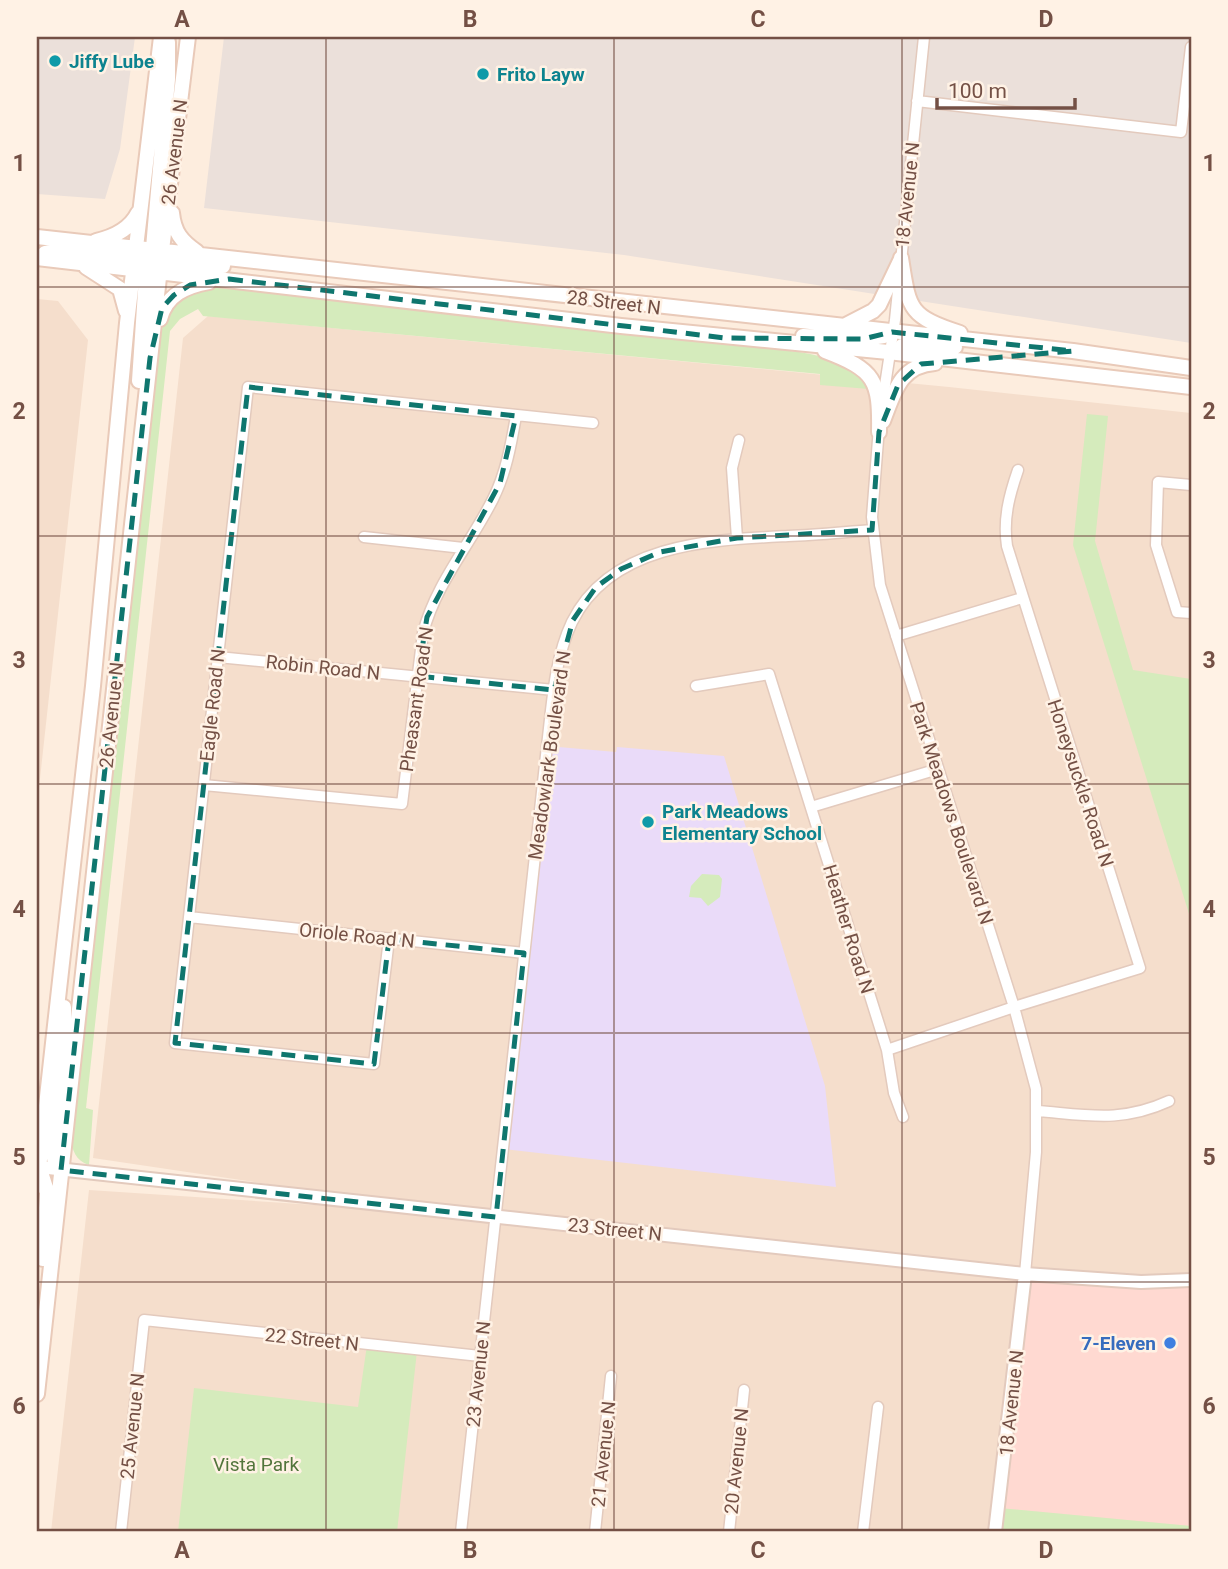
<svg xmlns="http://www.w3.org/2000/svg" width="1228" height="1569" viewBox="0 0 1228 1569" font-family="Roboto,sans-serif">
	<style>
		.residential { fill: #f5decc }
		.commercial { fill: #ffd9d1 }
		.industrial { fill: #ebe0da }
		.education { fill: #eadbf9 }
		.green { fill: #d5ebbc }
		.lines { fill: none; stroke-linecap: round; stroke-linejoin: round }
		.minor-casing { stroke: #e3cabd; stroke-width: 13 }
		.tertiary-casing { stroke: #e3cabd; stroke-width: 16 }
		.secondary-casing { stroke: #e9cab9; stroke-width: 18 }
		.minor { stroke: #fff; stroke-width: 10 }
		.tertiary { stroke: #fff; stroke-width: 12 }
		.secondary { stroke: #fff; stroke-width: 14 }
		.marked { fill: none; stroke: #0f766e; stroke-width: 5; stroke-dasharray: 14 9; stroke-linejoin: round }
		.grid { fill: none; stroke: #745045; stroke-width: 2; stroke-opacity: 0.55 }
		.culture-dot { fill: #0f9aa8; stroke: #fff2e5; stroke-width: 2.5 }
		.shop-dot { fill: #3f7fe0; stroke: #fff2e5; stroke-width: 2.5 }
		.labels { text-anchor: middle; stroke-width: 5; stroke-linejoin: round; paint-order: stroke }
		.culture-label { font-size: 19px; font-weight: bold; fill: #0d838f; stroke: #fff2e5; text-anchor: start }
		.street-label { font-size: 19px; fill: #745045; stroke: #fff2e5 }
		.shop-label { font-size: 19px; font-weight: bold; fill: #366cbe; stroke: #fff2e5; text-anchor: end }
		.park-label { font-size: 19px; fill: #52753b; stroke: #fff2e5 }
		.neatline { fill: none; stroke: #745045; stroke-width: 2.5 }
		.grid-label { font-size: 23px; text-anchor: middle; font-weight: bold; fill: #745045 }
	</style>
	<rect width="100%" height="100%" fill="#fdedde"/>
	<path class="residential" d="M37,299L58,301L88,340L37,806Z
		M208,316L949,387L1191,413V1532H51L89,1190L483,1216L93,1158L183,338Z"/>
	<path class="commercial" d="M1025,1274L1191,1280V1526L999,1508Z"/>
	<path class="industrial" d="M37,37H135L120,149L105,199L37,194Z
		M224,37H1191V343L624,255L204,208Z"/>
	<path class="education" d="M547,746L616,752L617,747L724,756L825,1086L836,1187L504,1149Z"/>
	<path class="green" d="M229,287L799,352C829,358 855,360 869,389L820,385V374L203,316L198,309L180,319L170,331L86,1108L93,1110L89,1165C75,1160 73,1151 70,1137L136,488L159,344L166,310L191,288Z
		M1087,414L1108,416L1095,541L1133,670L1191,679V920L1073,545Z
		M702,874L719,875L722,879L720,897L708,906L701,898L689,897L691,886Z
		M367,1345L417,1351L397,1532H178L194,1388L358,1407Z
		M999,1508L1191,1526V1532H995Z"/>
	<g class="lines">
		<defs>
			<path id="minor" d="M917,101L1181,132L1191,47
				M882,405L895,320L924,37
				M879,427L872,517L880,585L1014,1007L1036,1089V1152L1025,1274
				M1191,485L1158,482L1156,545L1177,612L1191,613
				M364,537L463,548
				M737,538L732,468L739,440
				M896,636L1022,598
				M218,657L554,690
				M696,686L769,674L887,1050L894,1093L903,1117
				M204,785L402,804L423,633C436,583 470,545 493,499C506,473 511,445 516,416
				M811,807L938,769
				M189,917L524,953
				M389,939L374,1064L175,1043L248,387L593,423
				M887,1050L1014,1007L1140,968L1007,546C1003,519 1009,496 1018,470
				M1037,1111C1088,1115 1121,1123 1169,1101
				M121,1532L144,1320L480,1356
				M461,1532L547,746C552,705 554,660 572,622C611,543 711,540 788,536C816,535 844,532 872,530
				M595,1532L611,1376
				M729,1532L744,1390
				M863,1532L878,1407"/>
			<path id="tertiary" d="M39,1167L1025,1274L1141,1282L1191,1280
				M995,1532L1025,1274"/>
			<path id="secondary" d="M172,213C174,232 181,241 197,252
				M37,237L1073,351L1191,368
				M96,241C114,237 130,229 138,213
				M45,253L59,251L129,257
				M37,258L621,326L888,352L1191,387
				M901,258C909,309 908,316 960,333
				M152,259L168,79V42
				M153,263L223,266
				M86,267L120,289L126,311
				M160,319C166,295 186,286 209,282
				M844,326L873,311L879,305L901,259
				M803,336L863,339L884,336
				M902,346L955,347
				M825,351C875,370 880,380 879,432
				M139,381L146,277L144,262
				M883,421C894,393 900,365 935,363
				M40,1169L47,1191L43,1259
				M61,1170L55,1163L53,1153L64,1034V1007
				M37,1186L93,686L127,323L161,37
				M37,1394L162,250L188,37"/>
		</defs>
		<use href="#minor" class="minor-casing"/>
		<use href="#tertiary" class="tertiary-casing"/>
		<use href="#secondary" class="secondary-casing"/>
		<use href="#minor" class="minor"/>
		<use href="#tertiary" class="tertiary"/>
		<use href="#secondary" class="secondary"/>
	</g>
	<path class="marked" d="M229,279L725,338L863,339L892,332L1073,351L921,364L898,385L879,432L872,530L737,538L660,552L621,569L596,587L573,620L554,690L418,676L427,617L500,483L516,416L248,387L175,1043L374,1064L389,939L524,953L496,1217L61,1170L150,358L162,308L174,295L190,285Z"/>
	<path class="grid" d="M326,37V1532M614,37V1532M902,37V1532M37,287H1191M37,536H1191M37,784H1191M37,1033H1191M37,1282H1191"/>
	<g class="culture-dot">
		<circle cx="55" cy="61" r="7"/>
		<circle cx="483" cy="74" r="7"/>
		<circle cx="648" cy="822" r="7"/>
	</g>
	<circle class="shop-dot" cx="1170" cy="1343" r="7"/>
	<g class="labels">
		<g class="culture-label">
			<text x="69" y="68">Jiffy Lube</text>
			<text x="497" y="81">Frito Layw</text>
			<text x="662" y="818">Park Meadows<tspan x="662" dy="22">Elementary School</tspan></text>
		</g>
		<g class="street-label">
			<text transform="translate(174 152) rotate(-83)" y="7">26 Avenue N</text>
			<text transform="translate(907 195) rotate(-84)" y="7">18 Avenue N</text>
			<text transform="translate(614 302) rotate(7)" y="7">28 Street N</text>
			<text transform="translate(323 667) rotate(6)" y="7">Robin Road N</text>
			<text transform="translate(416 699) rotate(-82)" y="7">Pheasant Road N</text>
			<text transform="translate(212 705) rotate(-84)" y="7">Eagle Road N</text>
			<text transform="translate(111 715) rotate(-84)" y="7">26 Avenue N</text>
			<text transform="translate(549 755) rotate(-82)" y="7">Meadowlark Boulevard N</text>
			<text transform="translate(1081 783) rotate(72)" y="7">Honeysuckle Road N</text>
			<text transform="translate(952 813) rotate(72)" y="7">Park Meadows Boulevard N</text>
			<text transform="translate(849 929) rotate(73)" y="7">Heather Road N</text>
			<text transform="translate(357 935) rotate(6)" y="7">Oriole Road N</text>
			<text transform="translate(615 1229) rotate(6)" y="7">23 Street N</text>
			<text transform="translate(312 1339) rotate(6)" y="7">22 Street N</text>
			<text transform="translate(478 1374) rotate(-84)" y="7">23 Avenue N</text>
			<text transform="translate(1011 1403) rotate(-84)" y="7">18 Avenue N</text>
			<text transform="translate(132 1426) rotate(-84)" y="7">25 Avenue N</text>
			<text transform="translate(603 1454) rotate(-84)" y="7">21 Avenue N</text>
			<text transform="translate(736 1461) rotate(-84)" y="7">20 Avenue N</text>
		</g>
		<g class="shop-label">
			<text x="1156" y="1350">7-Eleven</text>
		</g>
		<g class="park-label">
			<text x="256" y="1471">Vista Park</text>
		</g>
	</g>
	<rect width="1228" height="1569" fill="none" stroke="#fff2e5" stroke-width="77"/>
	<path d="M937 98v10h138v-10" fill="none" stroke="#745045" stroke-width="3.5"/>
	<text x="948" y="98" font-size="21" fill="#745045" stroke="#fff2e5" stroke-width="5" paint-order="stroke">100 m</text>
	<rect x="38" y="38" width="1152" height="1492" class="neatline"/>
	<g class="grid-label">
		<text x="182" y="27">A</text>
		<text x="470" y="27">B</text>
		<text x="758" y="27">C</text>
		<text x="1046" y="27">D</text>
		<text x="19" y="171">1</text>
		<text x="1209" y="171">1</text>
		<text x="19" y="419">2</text>
		<text x="1209" y="419">2</text>
		<text x="19" y="668">3</text>
		<text x="1209" y="668">3</text>
		<text x="19" y="917">4</text>
		<text x="1209" y="917">4</text>
		<text x="19" y="1165">5</text>
		<text x="1209" y="1165">5</text>
		<text x="19" y="1414">6</text>
		<text x="1209" y="1414">6</text>
		<text x="182" y="1558">A</text>
		<text x="470" y="1558">B</text>
		<text x="758" y="1558">C</text>
		<text x="1046" y="1558">D</text>
	</g>
</svg>
